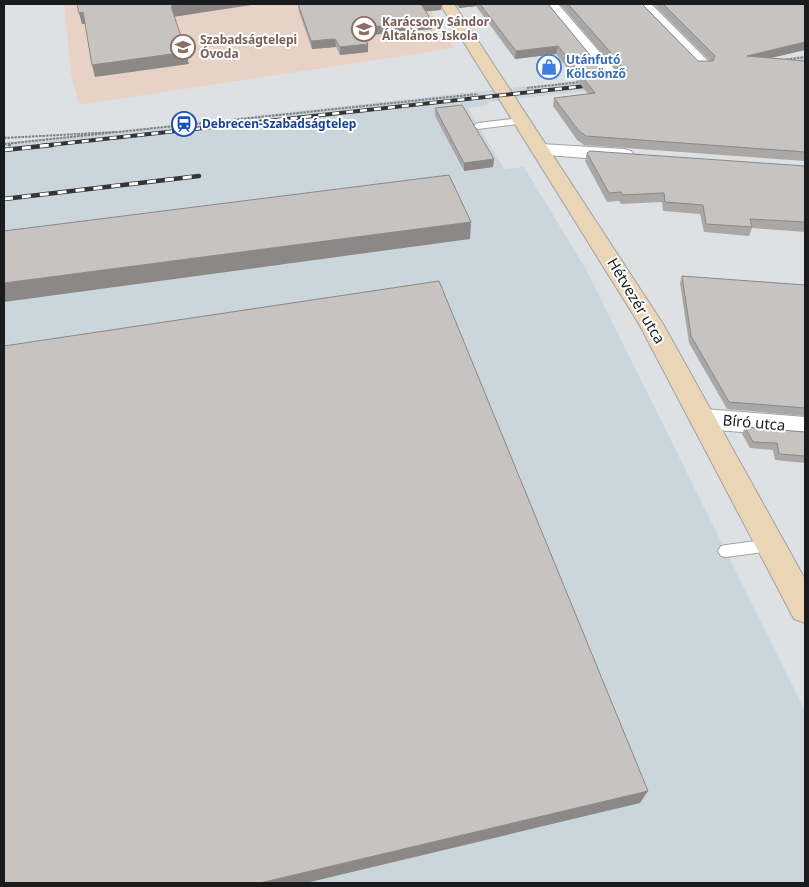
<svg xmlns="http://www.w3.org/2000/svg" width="809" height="887" viewBox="0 0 809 887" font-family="'Noto Sans',sans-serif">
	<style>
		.built { fill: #cbd5dc }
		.education { fill: #e8d2c5 }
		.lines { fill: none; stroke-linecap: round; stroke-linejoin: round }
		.lane-casing { stroke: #a0a3a5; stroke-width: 2 }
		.street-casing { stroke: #a0a3a5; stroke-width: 2 }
		.secondary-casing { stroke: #a0a3a5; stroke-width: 2 }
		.path-far1 { stroke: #7e8082; stroke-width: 2; stroke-dasharray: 2.5 1; stroke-linecap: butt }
		.path { stroke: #7e8082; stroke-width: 2.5; stroke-dasharray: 3 2; stroke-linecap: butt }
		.lane { fill: #fff; fill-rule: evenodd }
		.street { fill: #fff; fill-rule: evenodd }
		.secondary { fill: #ebd5b7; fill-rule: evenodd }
		.rail-far1-casing { stroke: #343536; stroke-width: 4 }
		.rail-casing { stroke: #343536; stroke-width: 4.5 }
		.rail-far1 { stroke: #fff; stroke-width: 2.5; stroke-dasharray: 7; stroke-linecap: butt }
		.rail { stroke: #fff; stroke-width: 3; stroke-dasharray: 9; stroke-linecap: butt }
		.wall { fill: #aaa8a6 }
		.shaded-wall { fill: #8b8887 }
		.building { fill: #c6c3c1; stroke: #8b8887 }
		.labels { text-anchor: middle; stroke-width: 4; stroke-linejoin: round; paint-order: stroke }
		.far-education-label { font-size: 12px; font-weight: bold; fill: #785e54; stroke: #fff; text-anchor: start }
		.far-shop-label { font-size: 12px; font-weight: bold; fill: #366cbe; stroke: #fff; text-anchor: start }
		.far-transit-label { font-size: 12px; font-weight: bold; fill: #164399; stroke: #fff; text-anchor: start }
		.street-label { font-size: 15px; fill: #1a1b1c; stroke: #fff }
	</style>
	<rect width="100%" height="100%" fill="#dee1e4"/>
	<path class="built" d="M805,56V67L488,102L489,105L468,108L504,169L524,167L587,271L805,711V883H4V143Z"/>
	<path class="education" d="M64,4H427L454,48L79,105L71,73Z"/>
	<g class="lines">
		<defs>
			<path id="lane" d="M522,118L525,119V123L478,129L473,126L478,123Z
				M771,539L776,541L779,545L776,549L771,551L726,557L721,556L718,551L721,546L726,545Z"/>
			<path id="street" d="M543,4H558L616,71L618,75L616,79H604Z
				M636,4H651L709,62L711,65L709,68H697Z
				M541,144L624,149L631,151L634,155L631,159L624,161L534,154L532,150L534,146Z
				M704,409L805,417V437L704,429L695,426L691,419L695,412Z"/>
			<path id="secondary" d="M440,4H454L663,324L805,579V623L794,619L639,324Z"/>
		</defs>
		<use href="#lane" class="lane-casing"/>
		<use href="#street" class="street-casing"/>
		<use href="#secondary" class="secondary-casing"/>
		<path class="path-far1" d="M783,60L805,57
			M527,88L581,82
			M4,138L115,132
			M4,144L478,94"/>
		<path class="path" d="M8,145H12"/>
		<use href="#lane" class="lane"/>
		<use href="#street" class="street"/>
		<use href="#secondary" class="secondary"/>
		<defs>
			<path id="rail-far1" d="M40,146L594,85"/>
			<path id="rail" d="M4,150L52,145
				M4,199L199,176"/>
		</defs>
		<use href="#rail-far1" class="rail-far1-casing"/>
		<use href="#rail" class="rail-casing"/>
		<use href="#rail-far1" class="rail-far1"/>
		<use href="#rail" class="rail"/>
	</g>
	<path class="wall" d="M298,4H442L441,10L426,11L432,29L363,36L368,52L340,55L336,47L312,49L299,12Z
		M455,4H548L604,72H618L560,4H642L698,61H710L653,4H805V50L770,58L805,61V161L584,145L577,140L553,106L554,98L588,94L556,54L515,59L476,6L459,8Z
		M435,108L494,159L493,167L464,171L435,116Z
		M587,153L805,166V232L752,228L749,236L704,232L700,214L663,211L662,202L621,204L619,201L607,202L585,161Z
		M682,276L805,285V416L727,409L689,343L680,283Z
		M745,427L805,432V463L775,460L773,450L750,448L742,434Z"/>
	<path class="shaded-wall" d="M184,4H258L173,17L171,6Z
		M421,4H442L441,10L421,12Z
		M459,4H476V6L459,8Z
		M83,12L87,24H82L79,13Z
		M432,21V29L359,36V28Z
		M335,39L336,47L312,49L311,41Z
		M805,42V50L745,64L747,56Z
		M368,44V52L340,55V47Z
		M558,46L556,54L515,59L516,51Z
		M186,52L189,64L95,77L92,65Z
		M494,159L493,167L464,171V163Z
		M471,222L470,239L4,302V283Z
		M648,791L640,803L306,883H260Z"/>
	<path class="building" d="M77,4H184L171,6L186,52L92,65L83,12L79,13Z
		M298,4H423H421L432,21L359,28L368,44L340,47L335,39L311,41Z
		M480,4H548L604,72H619L621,66L619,62L568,4H642L698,61H713L715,56L663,4H805V42L747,56L805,61V152L586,136L579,131L554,98L595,93L558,46L516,51Z
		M462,105L494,159L464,163L435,108Z
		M590,151L805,166V222L750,219L752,227L706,224L703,205L665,202L664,193L622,195L621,192L609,193L587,153Z
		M449,175L471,222L4,283V231Z
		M682,276L805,285V408L729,402L691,336Z
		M439,281L648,791L260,883H4V346Z
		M745,427L805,432V456L779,454L777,443L753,442Z"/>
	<defs>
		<symbol id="school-ring" viewBox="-11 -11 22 22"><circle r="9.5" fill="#fff" stroke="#8d6e63" stroke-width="1.5"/><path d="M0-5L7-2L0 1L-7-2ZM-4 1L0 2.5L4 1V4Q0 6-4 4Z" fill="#8d6e63"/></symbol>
		<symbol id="shop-ring" viewBox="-11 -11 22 22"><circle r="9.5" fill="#fff" stroke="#3f7fe0" stroke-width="1.5"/><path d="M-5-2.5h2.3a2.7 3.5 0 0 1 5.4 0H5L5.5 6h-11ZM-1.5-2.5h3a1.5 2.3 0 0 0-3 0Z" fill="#3f7fe0"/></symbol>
		<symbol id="station-ring" viewBox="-11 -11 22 22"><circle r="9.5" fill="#fff" stroke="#1a4fb4" stroke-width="1.5"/><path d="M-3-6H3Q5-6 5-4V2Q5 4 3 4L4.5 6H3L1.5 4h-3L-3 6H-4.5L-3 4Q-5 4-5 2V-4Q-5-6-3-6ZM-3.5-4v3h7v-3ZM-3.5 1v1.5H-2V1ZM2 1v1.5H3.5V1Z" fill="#1a4fb4"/></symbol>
	</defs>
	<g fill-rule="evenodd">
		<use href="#school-ring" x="350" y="15" width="28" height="28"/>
		<use href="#school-ring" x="169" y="33" width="28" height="28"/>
		<use href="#shop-ring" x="535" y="53" width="28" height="28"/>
		<use href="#station-ring" x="170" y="110" width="28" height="28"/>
	</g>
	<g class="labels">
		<g class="far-education-label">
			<text x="382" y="26">Karácsony Sándor<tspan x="382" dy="14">Általános Iskola</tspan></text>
			<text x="200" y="44">Szabadságtelepi<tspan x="200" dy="14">Óvoda</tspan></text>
		</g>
		<g class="far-shop-label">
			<text x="566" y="64">Utánfutó<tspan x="566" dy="14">Kölcsönző</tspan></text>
		</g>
		<g class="far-transit-label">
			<text x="202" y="128">Debrecen-Szabadságtelep</text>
		</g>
		<g class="street-label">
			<text transform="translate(636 301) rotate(59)" y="5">Hétvezér utca</text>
			<text transform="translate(754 423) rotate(5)" y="5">Bíró utca</text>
		</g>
	</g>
	<rect width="809" height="887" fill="none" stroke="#1a1b1c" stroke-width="10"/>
</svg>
